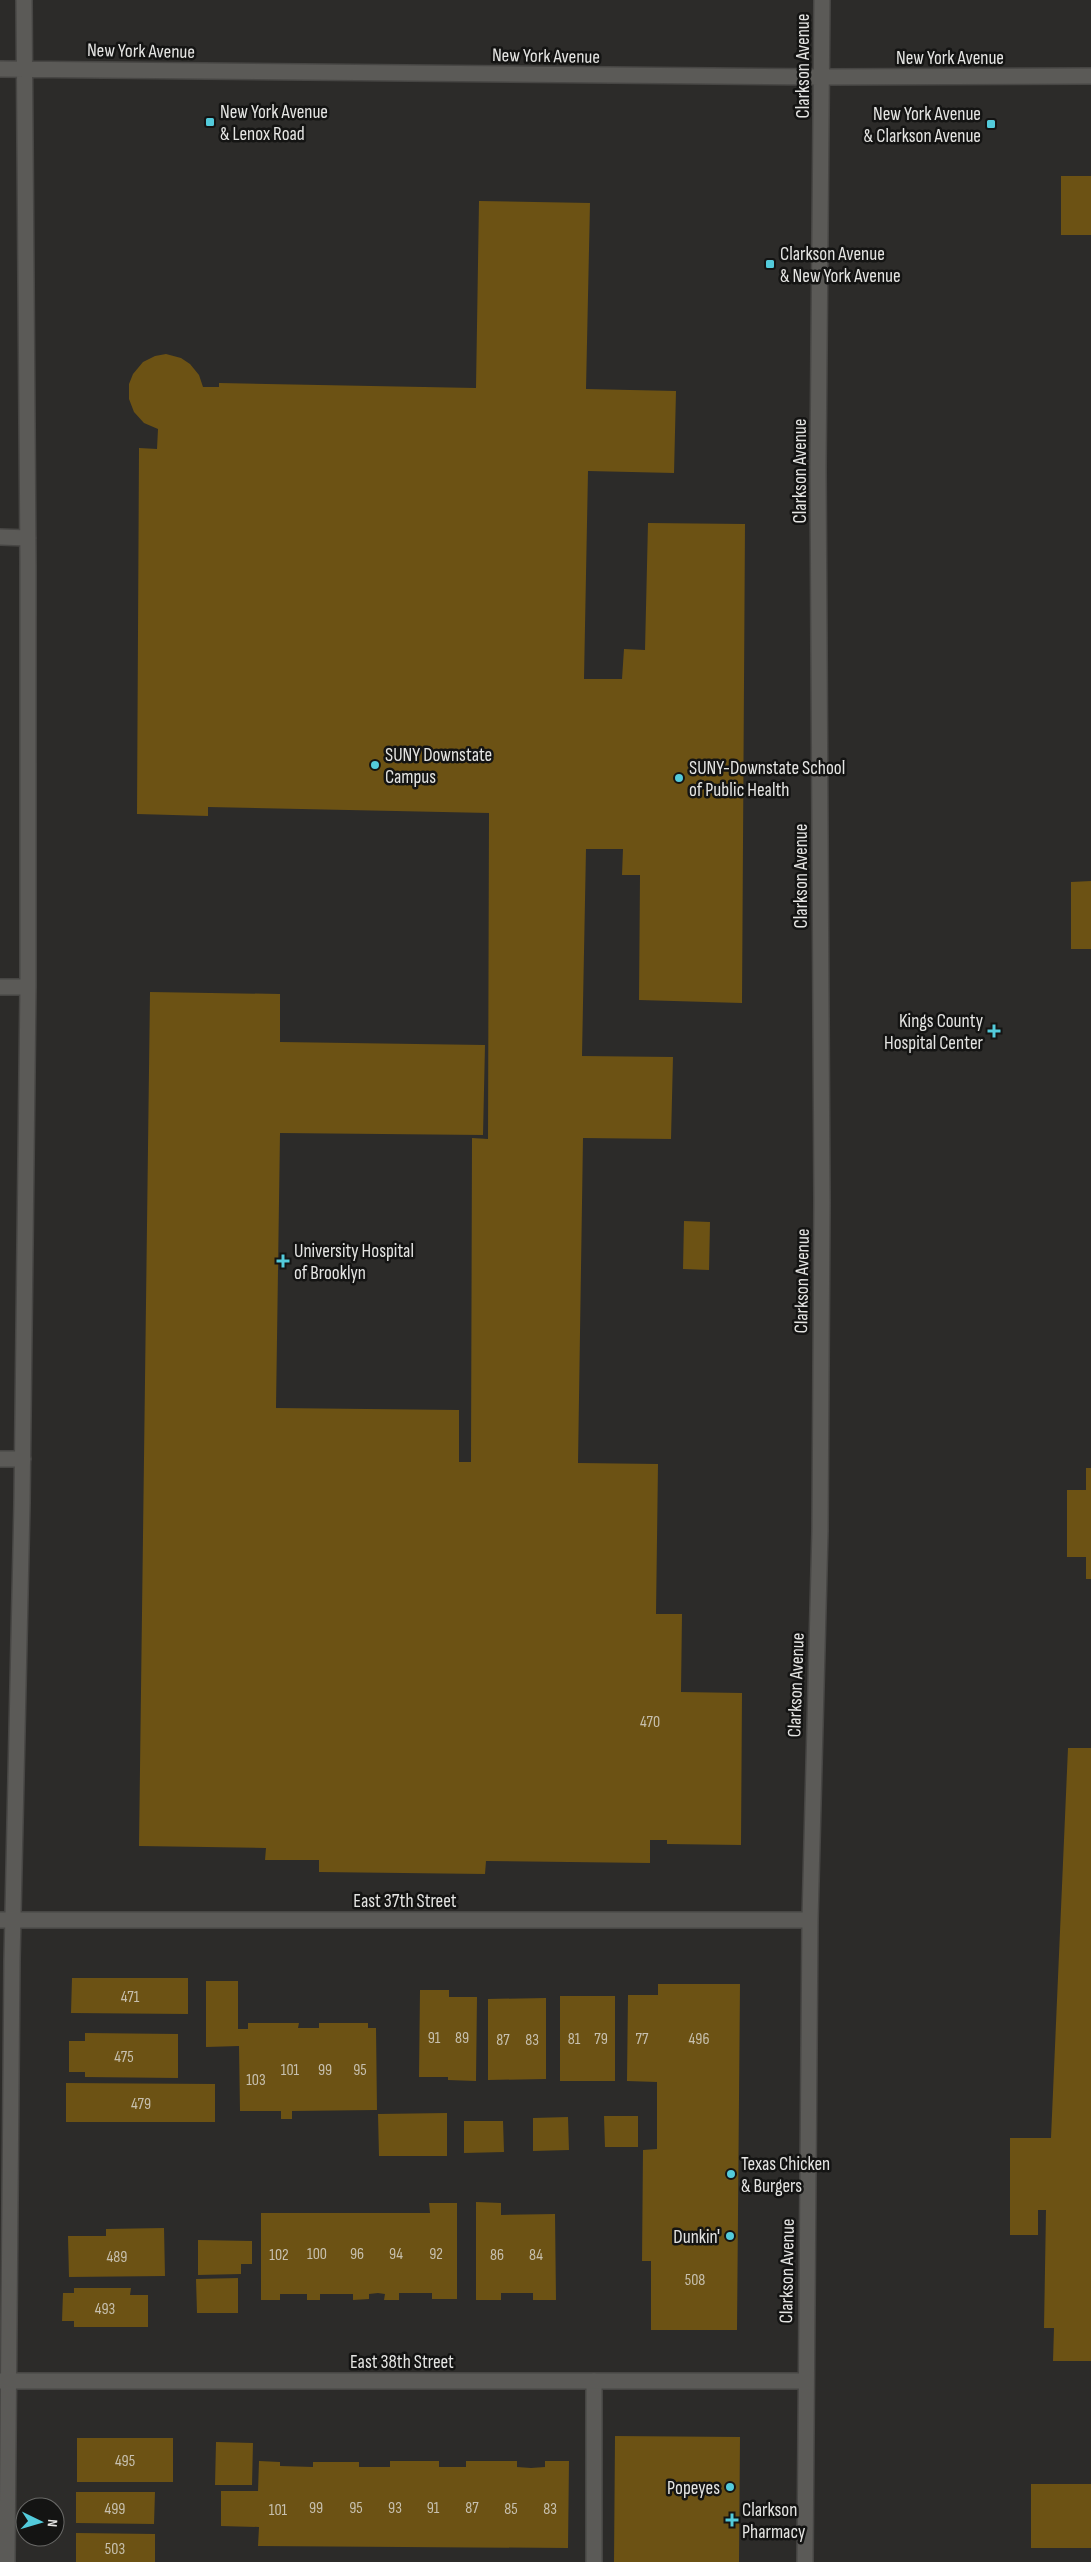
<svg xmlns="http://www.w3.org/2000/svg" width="1091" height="2562" viewBox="0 0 1091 2562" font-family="'Sofia Sans Condensed',sans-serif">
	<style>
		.building { fill: #6c5214 }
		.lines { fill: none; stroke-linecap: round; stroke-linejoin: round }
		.lane-casing { stroke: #474644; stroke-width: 18 }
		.street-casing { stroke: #474644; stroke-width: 18 }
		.lane { stroke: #5b5a57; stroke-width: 15 }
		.street { stroke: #5b5a57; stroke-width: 15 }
		.poi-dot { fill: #53cbdb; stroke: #141413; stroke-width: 2 }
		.labels { text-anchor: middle; stroke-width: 5; stroke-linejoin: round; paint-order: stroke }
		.number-label { font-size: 16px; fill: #c7c0af }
		.street-label { font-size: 19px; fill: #e5e5e3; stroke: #141413 }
		.poi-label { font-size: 19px; fill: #e5e5e3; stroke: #141413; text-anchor: start }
	</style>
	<rect width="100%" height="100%" fill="#2c2b29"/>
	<path class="building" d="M1061,176H1091V235H1061Z
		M479,201L590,203L586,389L676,391L674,473L588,471L584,679H622L624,649L645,650L648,523L745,524L742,1003L639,1000L640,875H622L623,849H586L582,1056L673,1057L671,1139L583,1138L578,1463L658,1464L656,1614H682L681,1692L742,1693L741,1845L667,1844V1840H650V1863L486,1861L485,1874L319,1872V1860H265L266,1848L139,1846L150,992L280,994V1042L485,1045L483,1135L280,1133L276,1408L459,1410V1462H471L472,1138L488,1139L489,813L208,807V816L137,814L139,448L157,449L158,429L144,423L134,412L129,399V384L133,374L143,362L155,356L166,354L181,358L190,364L199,375L203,387H219V383L476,388Z
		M1091,881V949H1071V882Z
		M684,1221L710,1222L709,1270L683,1269Z
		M1086,1468H1091V1579H1086V1557H1067V1490H1086Z
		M1068,1748H1091V2361H1053L1054,2328H1044L1046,2210H1038V2235H1010V2138H1051Z
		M72,1978H188V2014L71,2013Z
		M206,1981H238V2029H248V2023H299L298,2028H319V2023H368V2028H376L377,2110L292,2111V2119H281V2111H240L239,2046L206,2047Z
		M658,1984H740L737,2330H651V2261H642L643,2150L657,2149V2082L627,2081L628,1995H658Z
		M420,1990H449V1997H477L476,2081L448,2080V2077H419Z
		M560,1996H615V2081H560Z
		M546,1998V2079L488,2080V1999Z
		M85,2033L178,2034V2078L85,2077V2072H69V2041H85Z
		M66,2083L215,2084V2122H66Z
		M447,2113V2156H379L378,2114Z
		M604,2116H638V2147H605Z
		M568,2117L569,2150L533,2151V2118Z
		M464,2121H503L504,2152L464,2153Z
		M476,2202L501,2203V2215L555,2214L556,2300H533V2293H501V2300H476Z
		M429,2203H457V2299H432V2293H399V2300H384L385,2294L378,2293L369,2294V2299L353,2300V2294H320V2300H307V2294H280V2300H261V2213H430Z
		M164,2228L165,2276L69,2277L68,2236H106V2229Z
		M198,2240L252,2241V2264H241V2274L198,2275Z
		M238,2278V2313H197L196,2279Z
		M74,2288H131L130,2295H148V2327H74V2321H62L63,2293H74Z
		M615,2436L740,2437L739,2562H614Z
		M77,2438H173V2482H77Z
		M216,2442L253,2443L252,2485H215Z
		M259,2461L280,2462V2466L313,2467V2462H359V2467H390V2461H439V2467H466V2461H517V2467L531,2468L545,2467V2461H569L568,2548L258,2546L259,2527L221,2526V2491H258Z
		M1031,2484H1091V2548H1031Z
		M76,2492H155L154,2524L76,2523Z
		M76,2533L155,2534V2562H76Z"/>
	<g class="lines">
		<defs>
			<path id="lane" d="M594,2381V2562"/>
			<path id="street" d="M0,69L821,77L1091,76
				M0,537L28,538
				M0,987H28
				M0,1459H23
				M0,1920H810
				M0,2381H805
				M7,2562L12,1960L22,1503L28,987V565L24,0
				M805,2562L810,1920L820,1531L822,1202L818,467L822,0"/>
		</defs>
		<use href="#lane" class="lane-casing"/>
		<use href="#street" class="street-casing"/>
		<use href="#lane" class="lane"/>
		<use href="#street" class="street"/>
	</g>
	<g class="poi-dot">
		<rect x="205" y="117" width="10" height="10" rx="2.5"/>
		<rect x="986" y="119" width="10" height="10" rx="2.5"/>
		<rect x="765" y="259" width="10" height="10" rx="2.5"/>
		<circle cx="375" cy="765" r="5"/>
		<circle cx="679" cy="778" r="5"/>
		<path d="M991.5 1023.5h5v5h5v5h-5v5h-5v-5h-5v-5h5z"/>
		<path d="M280.5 1253.5h5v5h5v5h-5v5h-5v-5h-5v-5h5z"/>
		<circle cx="731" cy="2174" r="5"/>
		<circle cx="730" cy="2236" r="5"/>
		<circle cx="730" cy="2487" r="5"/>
		<path d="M729.5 2512.5h5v5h5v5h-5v5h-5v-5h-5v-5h5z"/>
	</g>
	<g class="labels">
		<g class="number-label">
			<text x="650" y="1727">470</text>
			<text x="130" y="2002">471</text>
			<text x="434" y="2043">91</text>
			<text x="462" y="2043">89</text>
			<text x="574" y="2044">81</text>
			<text x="601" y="2044">79</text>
			<text x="642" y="2044">77</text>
			<text x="699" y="2044">496</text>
			<text x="503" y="2045">87</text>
			<text x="532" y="2045">83</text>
			<text x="124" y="2062">475</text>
			<text x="290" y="2075">101</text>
			<text x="325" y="2075">99</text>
			<text x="360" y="2075">95</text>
			<text x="256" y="2085">103</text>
			<text x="141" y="2109">479</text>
			<text x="317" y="2259">100</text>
			<text x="357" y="2259">96</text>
			<text x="396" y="2259">94</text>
			<text x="436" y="2259">92</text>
			<text x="279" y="2260">102</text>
			<text x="497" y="2260">86</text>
			<text x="536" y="2260">84</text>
			<text x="117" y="2262">489</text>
			<text x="695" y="2285">508</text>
			<text x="105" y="2314">493</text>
			<text x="125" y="2466">495</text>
			<text x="316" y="2513">99</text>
			<text x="356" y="2513">95</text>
			<text x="395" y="2513">93</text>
			<text x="433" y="2513">91</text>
			<text x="472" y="2513">87</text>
			<text x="115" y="2514">499</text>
			<text x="511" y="2514">85</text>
			<text x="550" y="2514">83</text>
			<text x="278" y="2515">101</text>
			<text x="115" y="2554">503</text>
		</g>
		<g class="street-label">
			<text transform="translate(141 50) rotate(1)" y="7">New York Avenue</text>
			<text transform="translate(546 55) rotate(1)" y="7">New York Avenue</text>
			<text x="950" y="64">New York Avenue</text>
			<text transform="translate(802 66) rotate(-90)" y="7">Clarkson Avenue</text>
			<text transform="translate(799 471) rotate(-90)" y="7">Clarkson Avenue</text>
			<text transform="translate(800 876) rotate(-90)" y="7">Clarkson Avenue</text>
			<text transform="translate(801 1281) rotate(-89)" y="7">Clarkson Avenue</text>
			<text transform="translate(795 1685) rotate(-88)" y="7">Clarkson Avenue</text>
			<text x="405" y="1907">East 37th Street</text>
			<text transform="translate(786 2271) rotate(-89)" y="7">Clarkson Avenue</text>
			<text x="402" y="2368">East 38th Street</text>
		</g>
		<g class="poi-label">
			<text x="220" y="118">New York Avenue<tspan x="220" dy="22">&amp; Lenox Road</tspan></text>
			<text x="981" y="120" text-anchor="end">New York Avenue<tspan x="981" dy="22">&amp; Clarkson Avenue</tspan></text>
			<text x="780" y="260">Clarkson Avenue<tspan x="780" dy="22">&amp; New York Avenue</tspan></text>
			<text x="385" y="761">SUNY Downstate<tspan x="385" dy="22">Campus</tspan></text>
			<text x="689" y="774">SUNY-Downstate School<tspan x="689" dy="22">of Public Health</tspan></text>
			<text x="983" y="1027" text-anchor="end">Kings County<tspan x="983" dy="22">Hospital Center</tspan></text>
			<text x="294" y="1257">University Hospital<tspan x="294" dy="22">of Brooklyn</tspan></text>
			<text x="741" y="2170">Texas Chicken<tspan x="741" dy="22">&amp; Burgers</tspan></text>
			<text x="720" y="2243" text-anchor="end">Dunkin'</text>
			<text x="720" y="2494" text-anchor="end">Popeyes</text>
			<text x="742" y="2516">Clarkson<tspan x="742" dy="22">Pharmacy</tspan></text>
		</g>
	</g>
	<g transform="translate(40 2522) rotate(95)"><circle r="24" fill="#141413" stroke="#686866"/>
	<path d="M0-4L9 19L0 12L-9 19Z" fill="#53cbdb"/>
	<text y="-8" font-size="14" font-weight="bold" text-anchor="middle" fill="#e5e5e3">N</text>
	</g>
</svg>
